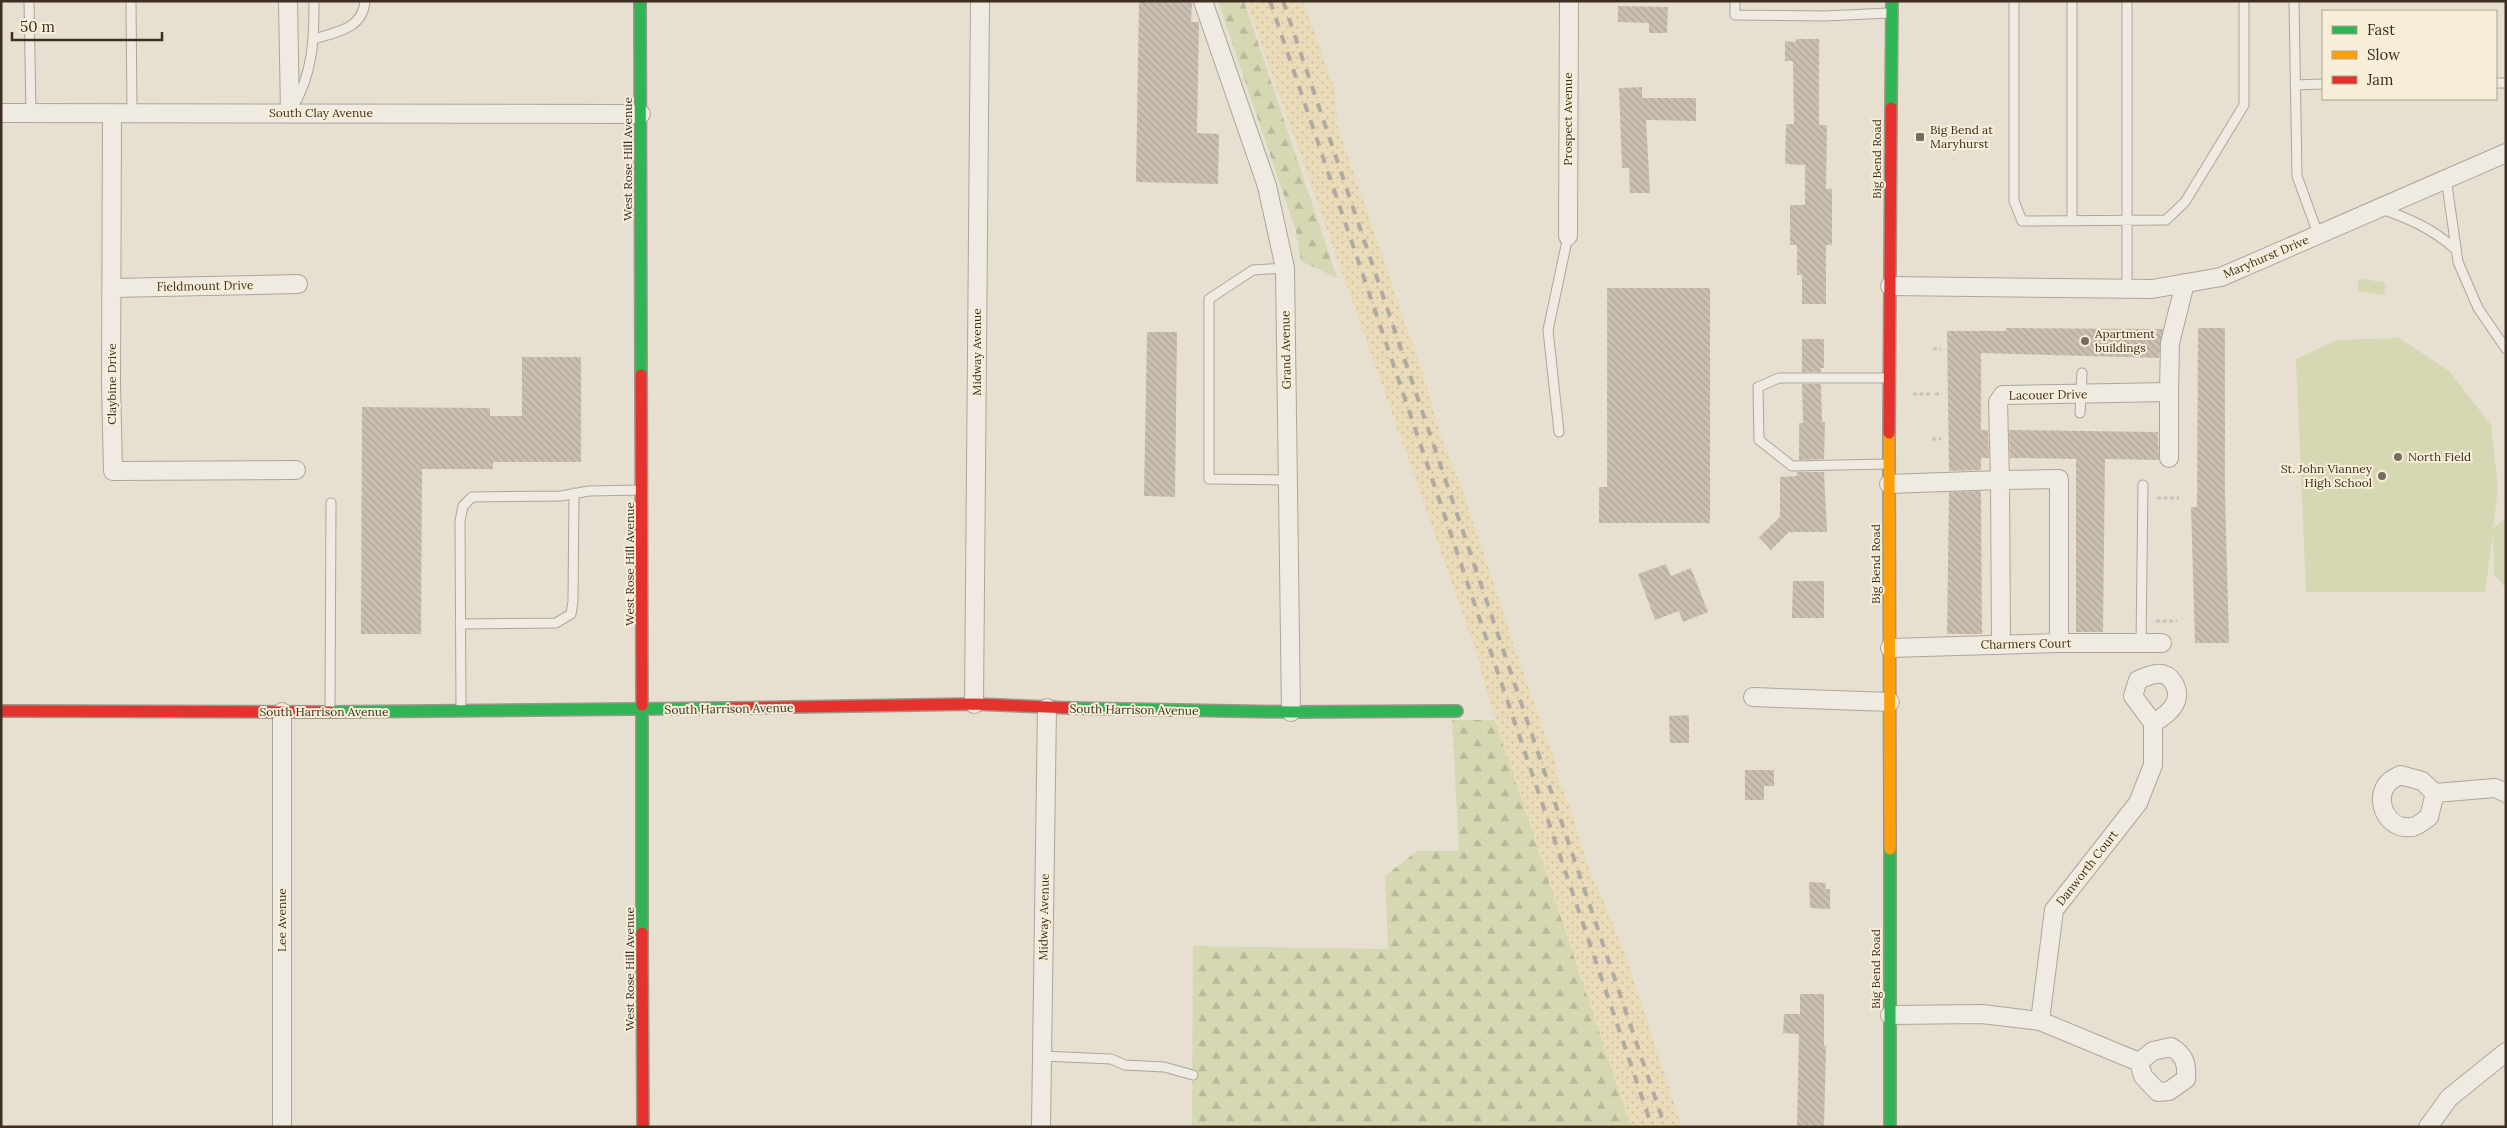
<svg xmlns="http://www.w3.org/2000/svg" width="2507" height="1128" viewBox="0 0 2507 1128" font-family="Lora,serif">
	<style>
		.forest { fill: url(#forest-firs) }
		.sand { fill: url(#sand-dots) }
		.green { fill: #d6d7b3 }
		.building { fill: url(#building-back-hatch) }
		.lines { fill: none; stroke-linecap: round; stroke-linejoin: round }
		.lane-casing { stroke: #ada599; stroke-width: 11 }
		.street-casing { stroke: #ada599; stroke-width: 20 }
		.fast-casing { stroke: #9c958a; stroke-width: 14 }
		.slow-casing { stroke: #9c958a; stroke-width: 14 }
		.jam-casing { stroke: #9c958a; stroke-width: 14 }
		.path { stroke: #c8c2b9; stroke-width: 3; stroke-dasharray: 4 2.5; stroke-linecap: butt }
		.lane { stroke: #efebe3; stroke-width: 9 }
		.street { stroke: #efebe3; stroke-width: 18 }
		.fast { stroke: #30b455; stroke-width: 11 }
		.slow { stroke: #ff9f0a; stroke-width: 11 }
		.jam { stroke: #e5322d; stroke-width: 11 }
		.rail { stroke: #afaaa2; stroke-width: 4; stroke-dasharray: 9 9; stroke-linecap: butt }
		.poi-dot { fill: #786c5e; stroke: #f7eed8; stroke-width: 2 }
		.labels { text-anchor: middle; stroke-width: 4; stroke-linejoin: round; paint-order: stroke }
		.street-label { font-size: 12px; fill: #3d2e20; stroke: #f7eed8 }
		.poi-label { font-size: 12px; fill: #3d2e20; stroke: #f7eed8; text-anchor: start }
	</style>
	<defs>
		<pattern id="forest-firs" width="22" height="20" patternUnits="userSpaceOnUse" patternTransform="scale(1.25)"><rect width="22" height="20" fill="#d6d7b3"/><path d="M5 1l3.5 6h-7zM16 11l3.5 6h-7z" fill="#b9b99a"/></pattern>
		<pattern id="sand-dots" width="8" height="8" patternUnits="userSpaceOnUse" patternTransform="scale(1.25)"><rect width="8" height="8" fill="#eadcb9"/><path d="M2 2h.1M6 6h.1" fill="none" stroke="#cabd9f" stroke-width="1.8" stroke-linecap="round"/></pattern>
		<pattern id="building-back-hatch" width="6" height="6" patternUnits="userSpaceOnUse" patternTransform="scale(1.25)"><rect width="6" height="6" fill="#cbbfb2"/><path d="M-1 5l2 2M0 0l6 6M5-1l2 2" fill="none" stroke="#afa499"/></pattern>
	</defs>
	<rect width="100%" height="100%" fill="#e7e0d1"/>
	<path class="forest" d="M1218,1H1244L1337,278L1301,261L1296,231Z
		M1452,720H1495L1631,1127H1192L1193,946L1388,949L1385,876L1417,851H1459Z"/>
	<path class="sand" d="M1246,1H1303L1336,93L1337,125L1427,386L1442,439L1460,483L1522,670L1556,762L1555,772L1570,806L1587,864L1624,950L1682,1127H1631L1495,720L1475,648Z"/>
	<path class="green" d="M2359,278L2386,283L2384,295L2357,291Z
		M2399,338L2449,371L2491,425L2498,489L2493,528L2506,518V589L2494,574L2493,534L2485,592H2306L2296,359L2337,340Z"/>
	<path class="building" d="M1139,1H1192L1191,22H1199L1197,133L1219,134L1218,184L1136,182Z
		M1618,6L1668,7L1667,33H1649V23L1618,22Z
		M1796,39H1819V125H1827L1826,189H1832V245H1826V304H1802V275H1797V245H1790V205H1805V165L1785,164L1786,124H1794L1793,61H1785V41L1796,42Z
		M1642,87V98H1696V121L1646,120L1650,193H1630L1629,168H1622L1619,88Z
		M1607,288H1710V523H1599V487H1607Z
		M2006,328L2163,329L2159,358L1981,353V430H1988L1989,458H1981V470L1949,471L1947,331H2006Z
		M2198,328H2225V493L2229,643H2195L2191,507H2197Z
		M1147,332H1177L1175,497L1144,496Z
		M1802,339H1824V368H1821V372H1802Z
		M522,357H581V462H493V469H422L421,634H361L362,407L490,408V416H522Z
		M1802,384H1821L1822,422H1825L1824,459L1799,460V423H1803Z
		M2009,430L2158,432L2159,460L2105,459L2103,632H2076V459L2010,458Z
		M1797,472H1824L1827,532H1789L1771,550L1759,537L1780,517V477L1797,476Z
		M1981,491L1982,634H1947L1949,492Z
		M1666,564L1671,576L1691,568L1708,612L1683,622L1679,611L1655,620L1638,574Z
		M1793,581H1824V618H1792Z
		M1689,715V743H1670L1669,716Z
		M1745,770H1774V786H1764V800H1745Z
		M1809,882L1826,883L1825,889H1830V909L1810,908Z
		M1800,994H1824V1046H1826L1824,1127H1797L1799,1034L1783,1033L1784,1014H1800Z"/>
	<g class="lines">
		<defs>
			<path id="lane" d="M29,1L31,113
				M131,1L132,114
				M1735,1V15L1825,16L1889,13
				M2014,1V201L2022,221L2166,220L2185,202L2244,105V1
				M2294,1L2297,176L2318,234
				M314,39C336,32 363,29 365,1
				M2496,83H2506
				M2295,85L2323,84
				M293,107C313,72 314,41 314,1
				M2446,178L2458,262L2478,308L2506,349
				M2382,209C2410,219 2433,229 2455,249
				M2072,221V1
				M1285,268L1253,270L1209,299V479L1288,480
				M2127,289V1
				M2080,413L2082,373
				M1559,432L1548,330L1568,236
				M1886,464L1792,466L1759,440L1758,387L1779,378H1887
				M460,624L556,623L571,614L573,601L574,493
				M2141,644L2143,485
				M330,709L331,503
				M461,709L460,521L463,506L472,497L561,496L589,491L640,490
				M1042,1056L1111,1059L1125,1065L1164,1067L1193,1075"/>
			<path id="street" d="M288,1L290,113
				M1203,1L1267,186L1285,268L1291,712
				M1,113L641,114
				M112,114L111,385L113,471L296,470
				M1568,236L1569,1
				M1890,286L2152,289L2221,277L2506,153
				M112,288L298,284
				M2169,458V392
				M1889,484L2000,480L1998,402L2003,395L2169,392L2170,343L2185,283
				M2001,645L2000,480L2059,479V643
				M1890,648L2059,643H2162
				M1753,697L1890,702
				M974,704L980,1
				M2435,793L2429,817C2424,821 2418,826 2412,827C2386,831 2372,797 2390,781C2393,779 2397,777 2400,775L2422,781L2435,793L2495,788L2506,793
				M1890,1015L1982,1014L2040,1021L2139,1062L2143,1076L2158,1092L2169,1091L2186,1079C2187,1064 2185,1055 2171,1047L2153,1051L2139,1062
				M2040,1021L2054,910L2138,803L2153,765V723L2133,696L2138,680C2144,678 2151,674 2157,674C2171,672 2180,689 2176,701C2173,710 2161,719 2153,723
				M282,1127V712
				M1041,1127L1047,708
				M2428,1127L2449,1098L2506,1052"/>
			<path id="fast" d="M640,1L641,375
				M1891,108L1892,1
				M642,705V933
				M1070,708L1291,712L1457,711
				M329,712L732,708
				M1890,849V1127"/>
			<path id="slow" d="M1889,433L1890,849"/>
			<path id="jam" d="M641,375L642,705
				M1889,433L1891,108
				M732,708L974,704L1070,708
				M1,711L329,712
				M642,933L643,1127"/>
		</defs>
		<use href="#lane" class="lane-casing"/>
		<use href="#street" class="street-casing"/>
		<use href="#fast" class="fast-casing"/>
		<use href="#slow" class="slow-casing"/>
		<use href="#jam" class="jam-casing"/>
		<path class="path" d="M1933,349H1941
			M1913,394H1930
			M1935,394H1942
			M1932,439H1941
			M2157,498H2179
			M2156,621H2177"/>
		<use href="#lane" class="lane"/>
		<use href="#street" class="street"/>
		<use href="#fast" class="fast"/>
		<use href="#slow" class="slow"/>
		<use href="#jam" class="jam"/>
		<path class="rail" d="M1270,1L1652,1127
			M1283,1L1665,1127"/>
	</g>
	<g class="poi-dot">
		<rect x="1915" y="132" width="10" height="10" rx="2.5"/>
		<circle cx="2085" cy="341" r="5"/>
		<circle cx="2398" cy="457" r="5"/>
		<circle cx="2382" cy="476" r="5"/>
	</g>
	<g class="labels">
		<g class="street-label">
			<text x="321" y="117">South Clay Avenue</text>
			<text transform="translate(1568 119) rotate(-90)" y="4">Prospect Avenue</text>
			<text transform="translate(628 159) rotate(-90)" y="4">West Rose Hill Avenue</text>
			<text transform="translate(1877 159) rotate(-90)" y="4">Big Bend Road</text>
			<text transform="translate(2266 257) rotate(-23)" y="4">Maryhurst Drive</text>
			<text transform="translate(205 286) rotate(-1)" y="4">Fieldmount Drive</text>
			<text transform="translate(1286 350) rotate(-91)" y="4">Grand Avenue</text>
			<text transform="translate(977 352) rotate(-90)" y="4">Midway Avenue</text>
			<text transform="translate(112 384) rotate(-90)" y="4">Claybine Drive</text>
			<text transform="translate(2048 395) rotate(-1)" y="4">Lacouer Drive</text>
			<text transform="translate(630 564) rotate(-90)" y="4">West Rose Hill Avenue</text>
			<text transform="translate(1876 564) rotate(-90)" y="4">Big Bend Road</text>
			<text transform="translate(2026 644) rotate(-1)" y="4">Charmers Court</text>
			<text transform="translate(729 709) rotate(-1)" y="4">South Harrison Avenue</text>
			<text transform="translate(1134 710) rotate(1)" y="4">South Harrison Avenue</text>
			<text x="324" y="716">South Harrison Avenue</text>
			<text transform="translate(2087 868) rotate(-52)" y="4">Danworth Court</text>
			<text transform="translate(1044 917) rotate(-89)" y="4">Midway Avenue</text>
			<text transform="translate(282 920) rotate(-90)" y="4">Lee Avenue</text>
			<text transform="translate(630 969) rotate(-90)" y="4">West Rose Hill Avenue</text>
			<text transform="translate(1876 969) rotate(-90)" y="4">Big Bend Road</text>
		</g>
		<g class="poi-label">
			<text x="1930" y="134">Big Bend at<tspan x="1930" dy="14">Maryhurst</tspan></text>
			<text x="2095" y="338">Apartment<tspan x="2095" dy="14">buildings</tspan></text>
			<text x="2408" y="461">North Field</text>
			<text x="2372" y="473" text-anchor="end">St. John Vianney<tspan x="2372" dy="14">High School</tspan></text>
		</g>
	</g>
	<rect width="2507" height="1128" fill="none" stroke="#3d2e20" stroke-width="5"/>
	<rect x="2322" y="10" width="175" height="90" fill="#f7eed8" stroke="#ada18e"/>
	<rect x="2332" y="26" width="25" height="8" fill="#30b455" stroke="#ada18e"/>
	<text x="2367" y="35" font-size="15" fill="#3d2e20">Fast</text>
	<rect x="2332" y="51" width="25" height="8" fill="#ff9f0a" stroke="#ada18e"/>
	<text x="2367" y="60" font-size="15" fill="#3d2e20">Slow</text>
	<rect x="2332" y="76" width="25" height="8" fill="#e5322d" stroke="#ada18e"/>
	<text x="2367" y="85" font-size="15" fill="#3d2e20">Jam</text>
	<path d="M12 32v8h150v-8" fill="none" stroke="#3d2e20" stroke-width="2.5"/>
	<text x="20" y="32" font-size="15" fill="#3d2e20" stroke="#f7eed8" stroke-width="4" paint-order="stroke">50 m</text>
</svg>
